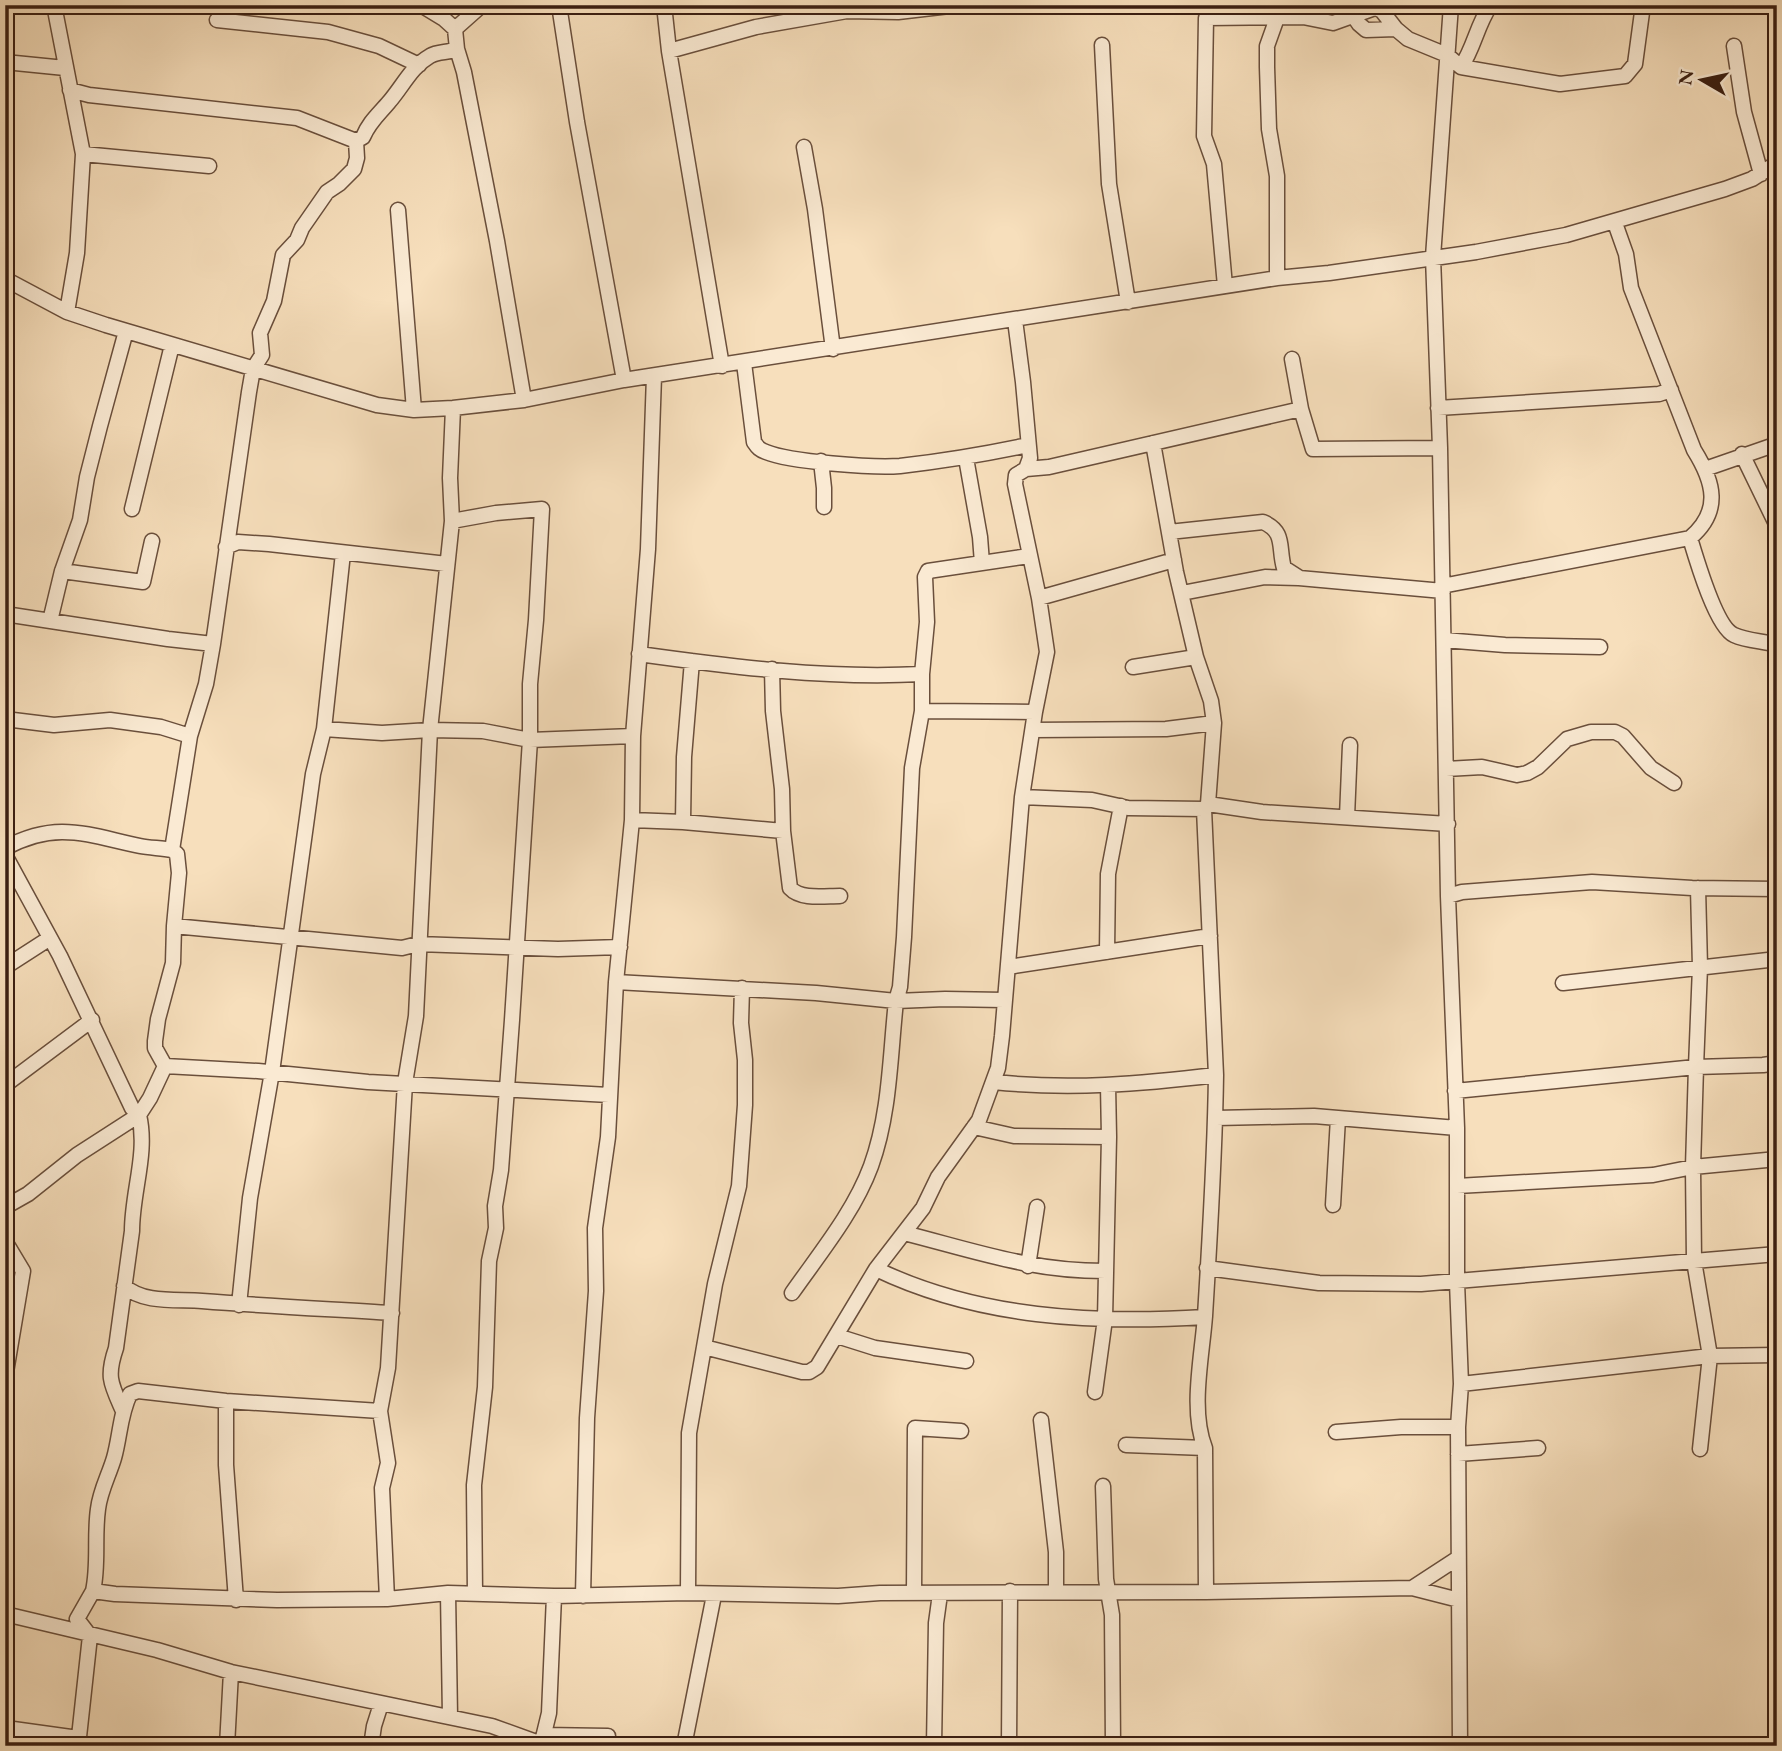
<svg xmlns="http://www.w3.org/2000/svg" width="1782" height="1751" viewBox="0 0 1782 1751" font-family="'EB Garamond',serif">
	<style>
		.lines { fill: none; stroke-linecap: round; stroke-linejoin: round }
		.minor-casing { stroke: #6a4f3c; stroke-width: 17 }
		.minor { stroke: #faead3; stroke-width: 14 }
	</style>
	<rect width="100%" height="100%" fill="#f7dfbc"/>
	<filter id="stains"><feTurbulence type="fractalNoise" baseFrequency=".00286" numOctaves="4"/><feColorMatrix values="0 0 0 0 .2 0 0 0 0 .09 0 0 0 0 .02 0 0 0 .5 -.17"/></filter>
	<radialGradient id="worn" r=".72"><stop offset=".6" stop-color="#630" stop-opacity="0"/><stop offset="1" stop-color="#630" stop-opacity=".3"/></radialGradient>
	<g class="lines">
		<defs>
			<path id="minor" d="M54,5L83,154L77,253L67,312
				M421,5L444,19L455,29
				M559,5L577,122L624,380
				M664,5L669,51L722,366
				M1346,5L1359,24L1366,30L1396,29
				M1370,5L1382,11L1396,29L1408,39L1447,55L1461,67L1560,84L1625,76L1635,64L1643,5
				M1451,5L1433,257L1440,448L1448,896L1457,1128V1282L1461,1384L1458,1427L1460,1746
				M217,20L328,32L379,46L419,65
				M1102,45L1109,184L1128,302
				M1734,46L1744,112L1761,174
				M457,49L464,72L497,241L524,400
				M669,51L756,27L847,11L898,12L958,5
				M5,62L65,68
				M1461,67C1474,48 1477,25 1490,6
				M70,90L89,95L297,118L356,141
				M804,147L815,209L833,349
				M83,154L209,166
				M398,210L414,410
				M1277,278V176L1269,129L1267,67V46L1277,18
				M5,279L67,312L106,325L377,405L414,410L453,408L524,400L624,380L1277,278L1329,273L1476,252L1566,235L1725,189L1752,179L1777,163
				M1225,286L1214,164L1204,136L1206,18L1303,17L1333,23L1375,8
				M1292,359L1301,409L1313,449L1440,448
				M744,363L754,442C758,448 760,450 766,452C790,462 874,468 900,466C943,461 986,454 1028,445
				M1438,408L1659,394L1671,390
				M1153,443L1176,572L1196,657L1211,701L1214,723L1208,804L1204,809L1216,1075C1215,1155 1210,1235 1205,1316C1202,1357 1190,1410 1205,1448L1206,1592
				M1742,454L1777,526
				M966,458L980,537L982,563
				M821,461L824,488V507
				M1026,469L1049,467L1301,409
				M1705,469L1777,444
				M132,509L172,345
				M452,521L496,513L542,509L536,620L530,684V740L512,1020L501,1170L495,1206L496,1228L489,1261L485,1387L474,1485L475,1594
				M1169,532L1263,522C1286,532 1278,548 1284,568L1298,577
				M1690,538C1696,558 1716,627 1734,635C1747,641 1764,641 1777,645
				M226,547L238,542L269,544L447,564
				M62,571L143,582L152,541
				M1442,586L1690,538C1722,511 1714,482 1694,450L1631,288L1626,254L1615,223
				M1182,593L1265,577L1299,578L1443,591
				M1039,598L1174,560
				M5,614L168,639L213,644
				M50,621L62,571L80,520L87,477L100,426L126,331
				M1444,640L1505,645L1600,647
				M639,654C732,667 827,679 922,674
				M1133,667L1196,657
				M772,669L773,711L782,789L783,831L790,888C801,900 824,896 840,896
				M922,711L1035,712
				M5,719L54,725L110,720L161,727L190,736
				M324,729L382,733L430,730L483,731L530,740L633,736
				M1033,730L1166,729L1214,723
				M1446,769L1482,767L1517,775L1527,773L1538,767L1567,739L1591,732H1615L1623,736L1651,768L1674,783
				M1022,797L1092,800L1128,808L1204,809
				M1208,804L1262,812L1448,824
				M1347,817L1350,745
				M632,820L683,822L783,831
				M683,822L684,757L692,661
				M5,848C57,820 87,835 140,846C150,848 162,848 172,850
				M5,855L60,956L132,1108L139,1115L77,1155L28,1194L5,1207
				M1448,896L1462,892L1592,882L1692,888L1777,889
				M174,926L402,948L418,944L558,949L620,947
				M1107,952L1108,874L1121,806
				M5,967L50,938
				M1008,967L1210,936
				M616,982L816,993L896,1001L945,999L1004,1000
				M1563,983L1777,959
				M896,1001L900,987L904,937L912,768L922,711V674L927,622L925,577L928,571L1029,556
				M165,1066L155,1048V1041L158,1019L173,963L174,926L179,873L177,854L172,850L190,736L206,684L213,644L249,392L253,369L262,355L260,333L274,301L283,255L297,240L302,228L327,192L339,184L354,169L357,158L356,141L363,137C369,122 379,114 389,102C403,86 411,67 430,56C438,51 448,53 457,49L455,29L482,5
				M165,1066L258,1071L368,1082L609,1095
				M994,1082C1069,1090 1142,1084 1216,1075
				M5,1085L92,1020
				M1455,1091L1696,1067L1700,967L1698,888
				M1216,1118L1314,1116L1457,1128
				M974,1127L1014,1136L1109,1137
				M1777,1159L1693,1167L1694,1261L1710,1356L1777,1355
				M1457,1186L1653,1175L1693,1167L1696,1067L1763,1065L1777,1063
				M1333,1205L1338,1118
				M904,1233C975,1251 1030,1271 1105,1271
				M5,1241L23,1271L5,1378
				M1028,1266L1037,1207
				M1207,1268L1319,1283L1421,1284L1777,1254
				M876,1269C978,1318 1093,1324 1205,1317
				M124,1286C144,1304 177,1299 202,1301C265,1306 328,1309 392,1313
				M792,1293C820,1253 854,1212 871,1166C890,1114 890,1056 896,1001
				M239,1305L250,1198L272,1072L313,774L324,729L343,553
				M837,1336L875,1348L966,1361
				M704,1347L802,1372H809L817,1367L876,1269L923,1208L938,1177L979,1120L998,1068L1002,1036L1022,797L1035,712L1047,652L1039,598L1015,484L1016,475L1026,469L1030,458L1023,382L1015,320
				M1461,1384L1710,1356L1700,1449
				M1095,1392L1105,1319L1109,1137L1108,1085
				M226,1401V1465L236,1600
				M123,1411C111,1384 106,1377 116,1348L132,1231C132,1192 148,1153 139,1115L150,1098L165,1066
				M1041,1420L1056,1552V1591
				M1336,1432L1401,1427H1458
				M1126,1445L1205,1448
				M1458,1454L1538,1448
				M1103,1486L1106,1579L1112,1615L1113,1746
				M1412,1588L1458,1558
				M93,1591C99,1564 94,1537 98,1509C100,1491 109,1475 114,1458C120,1437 120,1414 130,1394L138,1391L226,1401L380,1411
				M448,1593L450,1717
				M688,1593L689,1433L715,1284L739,1186L745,1105V1060L741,1023L742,988
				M914,1593L915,1428L961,1431
				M583,1596L587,1418L596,1291L595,1228L608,1137L616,982L632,820L633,736L648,549L654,376
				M387,1599L382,1488L388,1463L380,1411L388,1368L405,1083L416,1016L430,730L452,521L450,478L453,408
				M5,1614L157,1650L231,1672L492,1726L542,1744
				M6,1728L78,1738
				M544,1735L608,1736
				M78,1746L90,1636L77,1619L93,1591L115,1594L277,1600L387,1599L448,1593L554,1596L688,1593L838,1596L880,1593L1206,1592L1412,1588L1459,1600
				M227,1746L231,1672
				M371,1746L374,1726L381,1704
				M541,1746L549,1713L554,1596
				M684,1746L714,1595
				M796,1746H856
				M934,1746L936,1623L940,1594
				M1009,1746L1010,1591"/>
		</defs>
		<use href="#minor" class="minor-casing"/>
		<use href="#minor" class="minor"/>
	</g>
	<rect width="1782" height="1751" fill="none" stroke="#f7dfbc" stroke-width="28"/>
	<rect x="7" y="7" width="1768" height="1737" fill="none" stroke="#3b1f12" stroke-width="3.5"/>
	<rect x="14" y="14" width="1754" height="1723" fill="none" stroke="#3b1f12" stroke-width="2"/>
	<g transform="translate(1702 80) rotate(279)" stroke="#faead3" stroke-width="5" paint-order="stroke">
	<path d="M0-5L12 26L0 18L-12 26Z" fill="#3b1f12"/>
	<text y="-10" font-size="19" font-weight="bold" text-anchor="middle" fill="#3b1f12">N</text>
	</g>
	<rect width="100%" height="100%" filter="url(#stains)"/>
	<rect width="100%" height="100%" fill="url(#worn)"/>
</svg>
